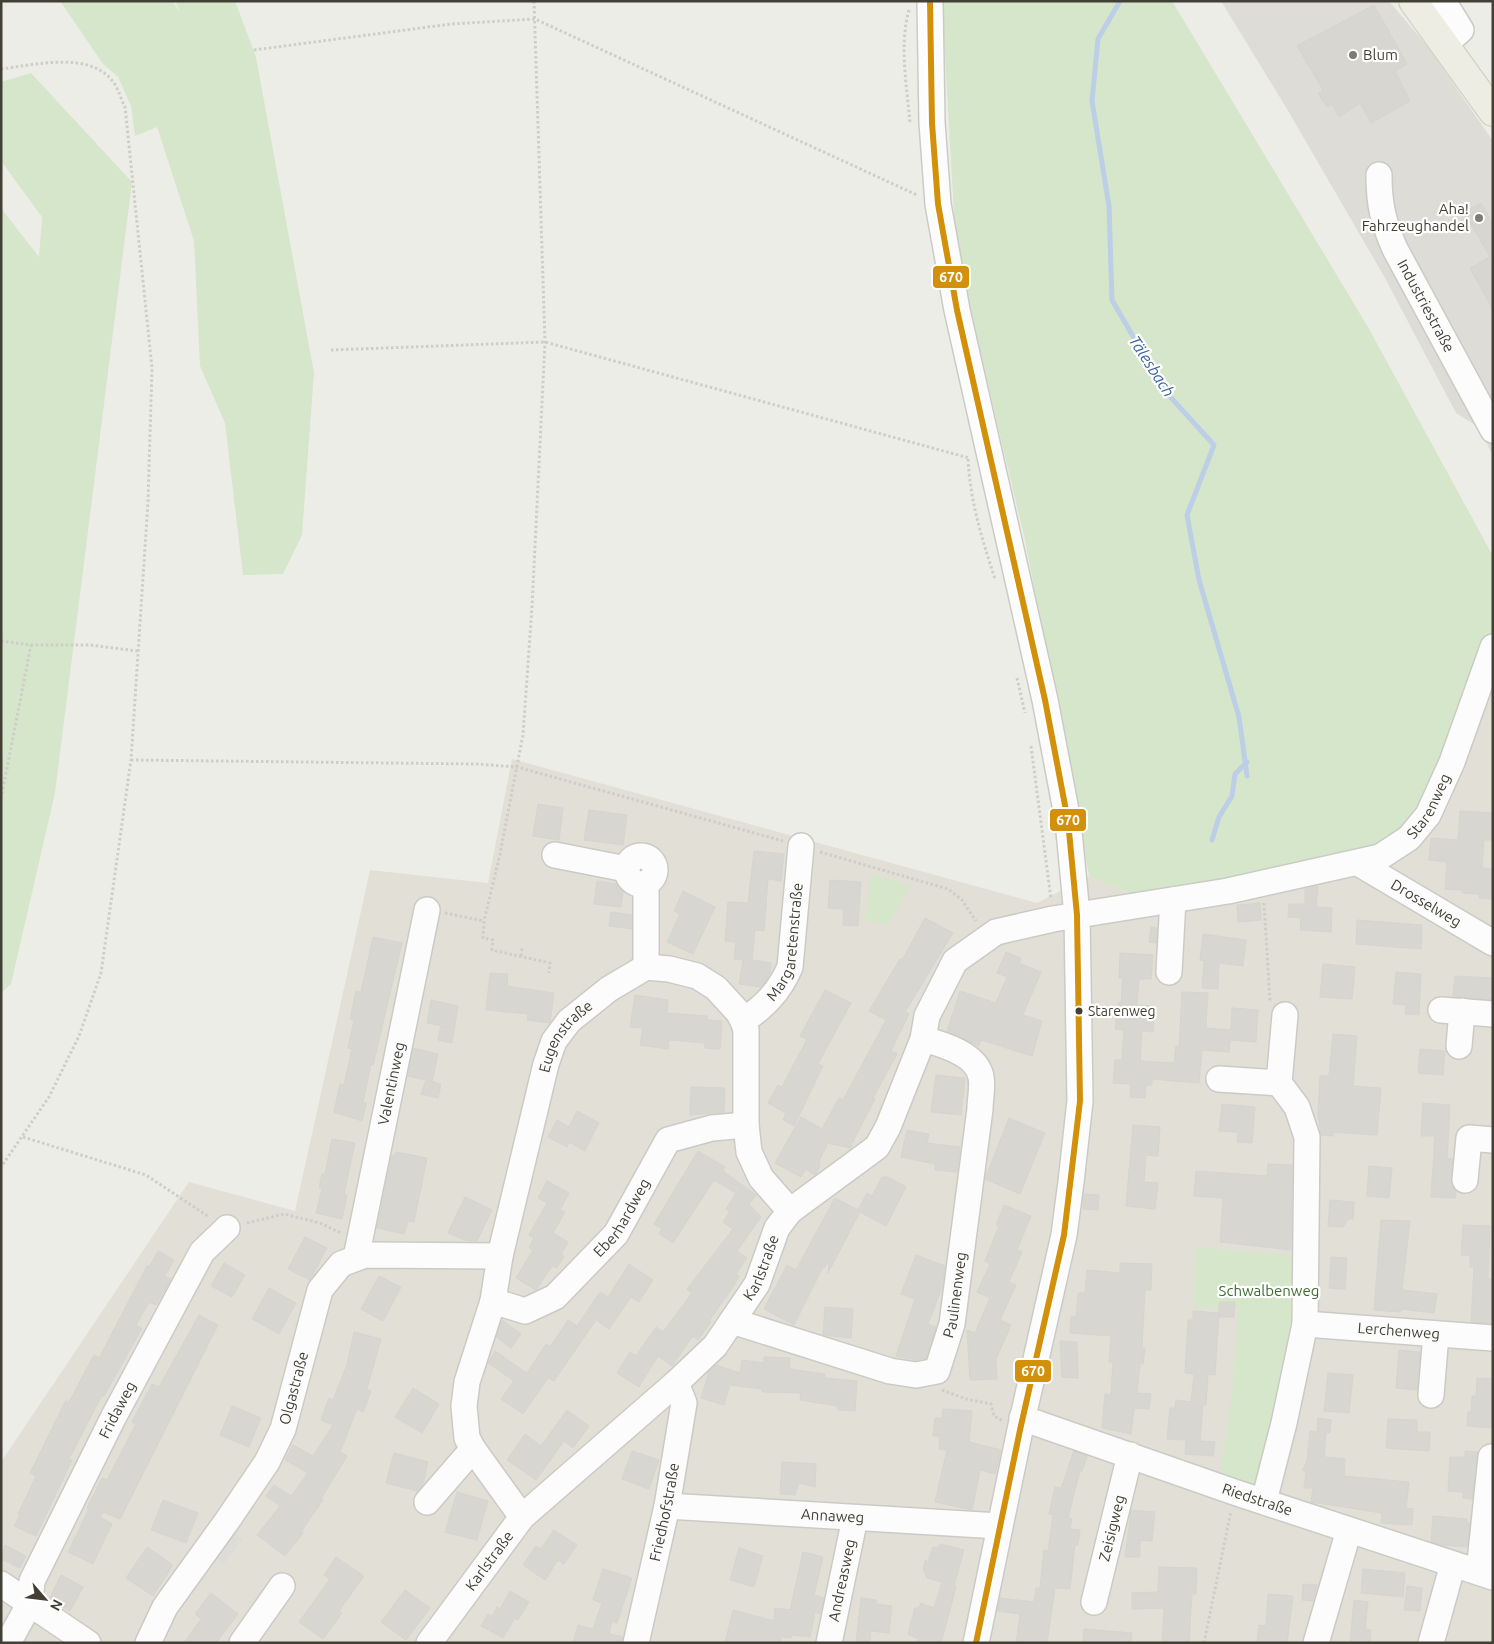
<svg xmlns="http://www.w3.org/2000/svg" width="1494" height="1644" viewBox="0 0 1494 1644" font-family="Ubuntu,sans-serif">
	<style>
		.residential { fill: #e1dfd6 }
		.industrial { fill: #dddcd6 }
		.green { fill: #d6e6ca }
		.parking { fill: #dcdcd8 }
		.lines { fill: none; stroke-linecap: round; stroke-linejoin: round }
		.stream { stroke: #bdcee7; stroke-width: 5 }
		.building { fill: #d7d6d1; stroke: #d5d4ce }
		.minor-casing { stroke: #cbcbc6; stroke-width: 28 }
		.major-casing { stroke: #cdcbb8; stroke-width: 30 }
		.path { stroke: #cecdca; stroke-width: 3; stroke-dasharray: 2.5 2.5; stroke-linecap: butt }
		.minor { stroke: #fcfcfc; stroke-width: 25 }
		.major { stroke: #eeede4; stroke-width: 28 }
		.bus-1-casing { stroke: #fff; stroke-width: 10 }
		.bus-1 { stroke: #d3910b; stroke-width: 6 }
		.poi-dot { fill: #7e7c74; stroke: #fff; stroke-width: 2 }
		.bus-dot { fill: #423f35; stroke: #fff; stroke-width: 2 }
		.labels { text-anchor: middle; stroke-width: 4.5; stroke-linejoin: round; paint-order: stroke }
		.bus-label { font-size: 14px; fill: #423f35; stroke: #fff; text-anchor: start }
		.poi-label { font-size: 15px; fill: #423f35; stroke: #fff; text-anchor: start }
		.street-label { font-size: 15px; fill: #423f35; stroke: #fff }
		.park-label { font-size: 15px; fill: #3c6c30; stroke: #fff }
		.water-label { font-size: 16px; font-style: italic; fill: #3c63a0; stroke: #fff }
		.line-badge { stroke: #fff; stroke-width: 2 }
		.badge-label { font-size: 14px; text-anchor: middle; font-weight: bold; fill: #fff }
	</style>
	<rect width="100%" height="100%" fill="#edede8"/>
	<path class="residential" d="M1493,657V1643H1V1462L189,1182L295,1211L370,870L488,883L512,759L1037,903L1089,876L1128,893Z"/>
	<path class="industrial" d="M1221,1H1389L1428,47L1493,141V456L1479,427L1456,413L1385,278L1287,109Z"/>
	<path class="green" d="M60,1H172L180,12L175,1H235L256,57L314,373L302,535L283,574L243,575L225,423L200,366L194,241L157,127L135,136L131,106L118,77L103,64Z
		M942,1H1172L1368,327L1493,556V647L1409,841L1234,892L1128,893L1089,876L1025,540L956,251Z
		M31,73L132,182L55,793L11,984L1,993V208L39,257L42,217L1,161V82Z
		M872,874L910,886L888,925L865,920Z
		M1195,1247L1305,1256L1264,1501L1218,1486L1230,1411L1239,1309L1194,1308Z"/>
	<path class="parking" d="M232,1531L242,1539L224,1563L213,1555Z"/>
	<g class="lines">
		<path class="stream" d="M1120,1L1098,39L1092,101L1109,206L1112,300L1164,390L1214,445L1187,515L1199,580L1239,717L1247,776
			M1212,840L1219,817L1232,796L1235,774L1247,762"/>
	</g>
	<path class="building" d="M1374,5L1407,64L1395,71L1410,101L1371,123L1360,103L1339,117L1332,104L1327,107L1318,93L1323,90L1297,46Z
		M1481,203L1493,224V310L1470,268L1490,257L1464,212Z
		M538,804L563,808L559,840L533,836Z
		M589,810L627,815L623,845L584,840Z
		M1460,811L1493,813V840H1484L1482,868L1493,869V899L1479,898L1480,894L1462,893V890L1445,889L1447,862L1429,860L1431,838L1458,840Z
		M754,851L784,854L781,881L768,879L764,931L755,930L752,960L771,963L770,975L761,987L739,984L743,960L734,959L736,942L725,941L728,902L748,903Z
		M830,880L861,882L858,926L843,925L844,909L828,908Z
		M597,881L624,885L621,907L594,904Z
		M1318,886L1316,907L1332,908L1331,932L1300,930L1301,918L1288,917L1289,904H1305V889Z
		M683,891L715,907L693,954L667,942L680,914L674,911Z
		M1260,903L1261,920L1238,922L1237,905Z
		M611,912L632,915V929L609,926Z
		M925,918L953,933L905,1012L909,1014L891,1051L897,1054L873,1098L875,1099L852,1143L842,1139L852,1145L851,1148L822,1142L827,1145L819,1161L820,1166L815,1175L806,1169L801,1177L775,1163L801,1117L822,1129L839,1098L843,1100L886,1020L869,1011L900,959L902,960Z
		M1357,920L1422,925L1421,949L1356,944Z
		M1151,927L1157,928L1156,943L1149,942Z
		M1203,934L1246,940L1243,966L1219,963L1218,989L1202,988L1204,961L1200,960Z
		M373,937L402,943L373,1065L371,1064L363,1103H366L362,1121L334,1112L340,1084L344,1085L352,1049L348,1048L354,1020L350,1019L356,991L361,992Z
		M1006,952L1021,958L1019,963L1041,972L1023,1015L1042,1021L1032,1056L981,1040L979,1046L947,1031L960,991L996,1003L1007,977L997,973Z
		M1120,953L1153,955L1151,979H1139L1137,1005L1155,1006L1153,1032L1142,1031L1140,1061L1174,1063L1176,1046L1179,1047L1182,992L1208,993L1206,1028L1231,1030L1232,1008L1258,1010L1256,1042L1230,1040L1229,1052L1202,1050L1199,1083L1152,1079V1085H1146L1145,1098L1130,1097L1131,1084L1113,1083L1115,1060H1122L1124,1030L1115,1029L1118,1003H1121L1123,978H1119Z
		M1323,964L1355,967L1352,999L1320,997Z
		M1396,972L1421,974L1419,1015L1405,1014L1406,1005L1393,1004Z
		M490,973L508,974L507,986L554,993L550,1023L527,1020L528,1014L486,1010Z
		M1455,976L1493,978V1000L1453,997Z
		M825,990L851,1003L818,1064L823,1066L794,1126L783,1120L786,1113L768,1103L778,1085L782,1087L807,1039L800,1036Z
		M635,995L668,1000L667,1013L707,1016V1020L722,1021L720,1049L705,1048V1043L669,1040L668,1049L640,1045L643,1028L630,1027Z
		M431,1000L458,1006L452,1043L438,1040L441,1026L451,1028L427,1023Z
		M1333,1034L1357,1036L1353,1086L1381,1088L1377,1135L1333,1132V1136L1321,1135L1318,1113L1320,1076H1329Z
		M413,1048L438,1054L432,1082L441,1084L438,1098L421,1094L426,1080L408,1076Z
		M1420,1049L1445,1051L1443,1075L1418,1073Z
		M936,1075L965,1078L961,1115L931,1112Z
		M691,1087L725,1088L724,1112L690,1115Z
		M1423,1103L1450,1105L1447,1158L1453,1159L1451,1179L1456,1190L1455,1198L1431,1197L1435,1136H1421Z
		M1222,1104L1255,1107L1252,1143L1237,1142L1238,1132L1219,1131Z
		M577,1111L599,1123L585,1151L569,1142L567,1147L548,1137L557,1120L569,1127Z
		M1009,1118L1045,1133L1020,1194L985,1179Z
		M1133,1125L1160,1127L1158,1156L1146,1155L1144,1182L1158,1183L1155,1209L1126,1206Z
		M907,1130L929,1134L927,1143L960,1147L957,1172L935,1170V1164L901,1157Z
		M332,1139L355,1143L344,1194L347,1195L342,1219L316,1213L322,1189L319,1188L322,1174H325Z
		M698,1151L725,1167L723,1171L756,1195L749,1204L761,1217L737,1251L747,1258L736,1274L739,1276L735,1284L709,1321L711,1322L698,1340L693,1336L672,1366L658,1356L639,1387L617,1373L630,1352L636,1356L656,1327L663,1332L692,1293L687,1289L733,1229L723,1222L730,1211L726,1209L736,1193L714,1180L673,1243L659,1234L662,1229L654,1224Z
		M396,1152L427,1158L414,1222L408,1221L404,1234L377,1228L392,1156H395Z
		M1268,1164L1292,1165L1291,1250L1220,1242L1223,1198L1194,1196L1196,1171L1267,1176Z
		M1369,1166L1392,1168L1389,1198L1367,1196Z
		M882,1177H888L906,1187L886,1226L860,1212L828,1273L829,1260L825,1267H823L794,1325L764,1309L787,1265L796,1270L835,1198L858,1210L867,1193L872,1196Z
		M547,1181L569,1193L560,1210L565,1212L553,1233L568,1242L561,1255L564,1256L557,1268L552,1266L536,1290L516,1278L533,1250L529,1248L534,1238L529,1235L547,1203L538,1198Z
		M1084,1194L1099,1195L1098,1210L1083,1209Z
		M465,1197L492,1210L477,1241H467L448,1233Z
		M1330,1200L1354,1202L1353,1219H1348L1343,1227L1328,1226Z
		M1004,1205L1031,1216L1017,1250L1022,1252L1009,1282L1016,1285L1000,1320L1011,1325L996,1359L997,1379L970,1380L967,1330L975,1333L990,1298L977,1292L990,1264L985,1261L999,1226L996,1225Z
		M1381,1220L1410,1221L1402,1290L1437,1294L1434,1313L1401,1309L1400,1312L1374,1310Z
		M1463,1225L1490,1226L1488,1279H1493V1323L1471,1322L1474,1267H1470V1255H1461Z
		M305,1237L327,1248L310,1280L288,1269Z
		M158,1251L174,1260L165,1276L171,1279L156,1305L149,1302L136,1325L142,1328L104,1396L102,1395L69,1459L72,1460L36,1536L14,1526L20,1515L18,1514L36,1476L30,1473L66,1400L69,1402L94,1355L99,1358L147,1266L149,1267Z
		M916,1255L945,1266L942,1287L928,1324L936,1327L926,1358L916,1360L896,1356L915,1299L901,1294Z
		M1331,1257L1347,1258L1345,1289L1329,1288Z
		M224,1263L245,1275L232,1297L211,1286Z
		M1120,1263L1152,1264L1151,1290H1145L1142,1348H1145L1143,1364H1140L1137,1393L1151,1394L1149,1409L1134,1408L1131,1434L1102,1428L1105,1394L1111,1395L1113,1362H1109L1111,1336L1070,1333L1071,1316L1076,1317L1078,1293H1085L1087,1270L1120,1273Z
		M629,1264L653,1280L639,1302L631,1297L609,1329L596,1320L554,1381L548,1378L523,1414L501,1399L514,1381L488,1363L495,1351L527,1373L546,1344L550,1347L568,1320L577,1326L600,1292L608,1297Z
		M379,1276L401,1287L383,1321L361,1309Z
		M269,1288L296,1303L279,1334L252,1319Z
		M1219,1302H1235L1234,1317H1219V1313L1215,1375L1208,1374L1206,1405H1203L1200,1441L1215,1442L1213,1456L1185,1454L1186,1440L1167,1439L1170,1408H1175L1176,1400L1191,1402L1194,1374L1185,1373L1188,1320H1193V1311L1219,1313Z
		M825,1307L853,1309L851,1338L823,1335Z
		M199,1315L218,1325L120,1519L103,1512L100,1517L112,1524L93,1564L68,1552L89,1509L87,1508L102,1478L107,1480L136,1424L132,1422L152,1384L159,1387Z
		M502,1320L521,1334L511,1348L496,1337Z
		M354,1332L381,1339L367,1389L371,1391L363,1412L357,1409L340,1452L347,1456L321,1499L323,1500L301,1532L303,1533L285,1556L257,1535L280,1506L266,1496L274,1485L291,1496L308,1473L285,1460L293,1445L313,1456L333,1425L321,1420L329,1398L333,1400L347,1365Z
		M1060,1341L1077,1342L1078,1378L1062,1377Z
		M1399,1350L1420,1352L1417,1390L1396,1388Z
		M764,1357L790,1358L789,1369L825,1374L824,1378L857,1381L855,1411L838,1410V1406L800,1400L801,1393L762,1392V1389L730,1385L724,1405L701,1398L709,1372L716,1365L740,1373L742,1360L764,1363Z
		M1328,1373L1353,1375L1349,1413L1324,1411Z
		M1477,1378L1493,1379L1491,1428L1467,1426L1468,1412H1471L1472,1396H1476Z
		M413,1388L439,1404L422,1433L395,1417Z
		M232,1406L261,1418L249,1447L220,1435Z
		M943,1409L972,1411L969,1442L1001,1450L995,1474L980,1470L972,1510L935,1502L947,1450L939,1449L940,1436H933L935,1418H942Z
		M567,1410L589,1426L573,1448L564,1441L536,1480L507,1460L525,1434L541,1446Z
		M1318,1418L1331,1420L1330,1433L1326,1432L1324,1457L1345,1459L1344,1476L1409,1482L1406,1508L1413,1509L1412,1525L1381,1523L1382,1513L1311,1502L1313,1488H1304L1306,1473L1303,1470L1307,1461L1310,1431L1317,1432Z
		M1388,1419L1417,1420V1432H1430L1429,1451L1386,1448Z
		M632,1451L659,1460L649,1489L622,1479Z
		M1074,1451L1087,1456L1082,1471H1080L1068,1518L1072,1519L1070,1529L1080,1530L1078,1545H1075L1070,1589L1055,1588L1047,1643H1016L1020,1614L997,1611L1000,1598L1034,1602L1036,1588H1040L1044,1550L1048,1551L1053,1515L1049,1514L1055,1487L1061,1488Z
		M1465,1451L1478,1452L1472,1499L1463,1498V1492L1448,1491L1450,1457H1465Z
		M394,1453L428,1462L423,1484L417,1491L386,1483Z
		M782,1462L816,1464L815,1487L799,1483L795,1495L780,1494Z
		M457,1492L488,1501L477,1540L445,1532Z
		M163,1500L198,1513L186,1543L151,1530Z
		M1131,1510L1155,1512L1152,1541L1140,1540V1557H1125Z
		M1433,1516L1467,1519L1466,1523H1470L1467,1547L1443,1545L1431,1542Z
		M554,1530L577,1545L564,1564L558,1560L545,1580L523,1565L536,1546L541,1549Z
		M940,1544L964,1550L954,1586L956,1587L941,1643H917L918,1639L908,1634L915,1608H919L921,1603L934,1608L942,1582L927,1578L923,1569L925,1560L928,1562L933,1547L938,1548Z
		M5,1545L26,1556L20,1568L1,1559Z
		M147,1547L173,1565L153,1596L126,1578Z
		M739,1548L763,1556L754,1587L730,1580Z
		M803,1552L823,1557L814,1595L824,1598L820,1614L815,1612L810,1637L791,1635V1638L781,1637V1643H725L733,1610L774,1621L775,1608L790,1610Z
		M336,1557L364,1576L339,1611L342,1613L323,1639L299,1622L330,1579L324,1575Z
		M1159,1567L1197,1568L1196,1594H1192L1189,1642L1162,1643L1164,1608L1132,1609V1593L1158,1592Z
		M603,1569L632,1578L617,1623L612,1621L609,1634L623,1637L622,1643H573L578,1625L593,1629L602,1603L593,1600Z
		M1363,1569L1405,1573L1403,1597L1361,1593Z
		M61,1575L83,1587L70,1611L49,1599Z
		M1303,1584L1317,1585L1313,1601L1302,1600Z
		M1407,1586L1422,1588L1420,1611L1404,1610Z
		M405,1590L430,1608L406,1640L381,1622Z
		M510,1591L529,1602L518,1620L515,1618L503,1638L481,1626L488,1614L492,1616L497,1607L500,1609Z
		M211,1593L238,1614L216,1643H184L201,1619L195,1614Z
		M1268,1594L1293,1596L1287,1643H1257L1259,1625L1266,1626Z
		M861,1598L876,1600V1604L892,1606L889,1633L871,1631L870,1643H856Z
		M1354,1600L1368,1602L1365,1629L1371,1630L1370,1643H1350Z
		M1084,1629L1132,1633L1131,1643H1083Z"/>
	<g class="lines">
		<defs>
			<g id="minor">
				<path d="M930,1L932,123L938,204L957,310L1045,700L1068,821L1077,915L1080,1101L1071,1182L1064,1235L1020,1430L976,1643"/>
				<path d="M1443,1L1461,30L1444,45"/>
				<path id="s1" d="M1379,175C1379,204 1383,222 1395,249L1493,430"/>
				<path d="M555,855L626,869"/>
				<circle cx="641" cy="870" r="14"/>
				<path id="s2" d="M1358,863L1493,943"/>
				<path d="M646,883V967"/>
				<path d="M1169,972L1173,900"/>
				<path d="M1441,1010L1493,1014"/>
				<path id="s3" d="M743,1021C765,1006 779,992 790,967L801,846"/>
				<path d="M1459,1046L1462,1011"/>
				<path d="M1219,1079L1279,1083"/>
				<path d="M1465,1180L1469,1138L1493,1140"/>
				<path id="s4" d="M356,1258L427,910"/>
				<path id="s5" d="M493,1301L525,1311L555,1297L616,1234L668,1140L712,1128L746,1125"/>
				<path id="s6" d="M732,1321L890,1371L916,1375L937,1371L952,1324L980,1109C980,1099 983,1087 981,1077C977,1054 942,1044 923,1039"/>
				<path id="s7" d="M1305,1324L1493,1338"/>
				<path d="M1431,1395L1436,1334"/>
				<path id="s8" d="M1022,1418L1237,1493L1493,1577"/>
				<path d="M1264,1501L1284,1423L1305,1324L1307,1137L1297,1107L1279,1083L1285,1015"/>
				<path d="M427,1502L473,1449"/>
				<path id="s9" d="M667,1506L999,1526"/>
				<path id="s10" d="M522,1517L473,1449L467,1438L464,1406L467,1382L493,1301L500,1256L546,1064L554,1041L569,1021L609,989L646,967L669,969L697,976L716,988L738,1012L743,1021L746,1030V1125L749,1152L761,1178L790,1211"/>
				<path d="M1479,1572L1491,1457"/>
				<path d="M1,1584L88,1643"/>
				<path id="s11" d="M1094,1602L1130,1455"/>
				<path id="s12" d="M8,1643L30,1603L32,1581L113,1418L202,1252L227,1228"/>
				<path id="s13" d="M148,1643L165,1607L227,1521L267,1462L283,1429L320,1290L341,1264L365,1255L500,1256"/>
				<path d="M242,1643L282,1586"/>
				<path id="s14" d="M429,1643L522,1517L676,1383L715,1346L757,1284L777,1228L790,1211L877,1147L888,1127L923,1039L927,1016L955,961L996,932L1053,919L1228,891L1380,857L1409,838L1428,815L1452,762L1493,647"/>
				<path id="s15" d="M636,1643L667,1506L684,1403L676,1383"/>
				<path id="s16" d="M829,1643L855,1518"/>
				<path d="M1316,1643L1349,1530"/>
				<path d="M1431,1643L1453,1564"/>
			</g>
			<path id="major" d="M1413,1L1493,112"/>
		</defs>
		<use href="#minor" class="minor-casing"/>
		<use href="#major" class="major-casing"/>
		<path class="path" d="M534,1L545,342L532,607L523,735L500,854L484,921L483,938L493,940L492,950L550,963L549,973
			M909,10C899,45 907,87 910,123
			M254,50L451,24L535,19L917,195
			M1,69C34,65 91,50 114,83C119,90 121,100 125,107L152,368L148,502L131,760L101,973L79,1036L49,1097L1,1167
			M331,350L545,342L969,458
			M968,459C970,501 982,539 995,579
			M1,641L31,645H90L137,651
			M1017,678L1025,713
			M1031,746L1051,899
			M131,760L476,764L517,767L783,841
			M1,799L31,645
			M820,852L948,889L962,900L976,921
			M1264,903L1270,1002
			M445,913L484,921
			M521,956L522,948
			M23,1137L146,1175L209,1217
			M247,1223L284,1214L320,1223L341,1233
			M942,1390L966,1399L991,1404L994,1416L1003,1421
			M1204,1643L1231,1511"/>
		<use href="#minor" class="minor"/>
		<use href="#major" class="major"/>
		<defs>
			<path id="bus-1" d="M930,1L932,123L938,204L957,310L1045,700L1068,821L1077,915L1080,1101L1064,1235L1020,1430L976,1643"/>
		</defs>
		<use href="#bus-1" class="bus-1-casing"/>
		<use href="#bus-1" class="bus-1"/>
	</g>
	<g class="poi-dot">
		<circle cx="1353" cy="55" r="5"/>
		<circle cx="1479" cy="218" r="5"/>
	</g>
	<circle class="bus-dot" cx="1079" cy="1011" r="4.5"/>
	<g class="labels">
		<g class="bus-label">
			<text x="1088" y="1016">Starenweg</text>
		</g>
		<g class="poi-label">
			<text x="1363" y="60">Blum</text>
			<text x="1469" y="214" text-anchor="end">Aha!<tspan x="1469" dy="17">Fahrzeughandel</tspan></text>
		</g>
		<g class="street-label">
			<text dy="5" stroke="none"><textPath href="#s1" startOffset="141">Industriestraße</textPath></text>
			<text dy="5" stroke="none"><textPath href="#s14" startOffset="1395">Starenweg</textPath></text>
			<text dy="5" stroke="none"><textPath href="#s2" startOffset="79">Drosselweg</textPath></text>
			<text dy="5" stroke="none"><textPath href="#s3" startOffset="96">Margaretenstraße</textPath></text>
			<text dy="5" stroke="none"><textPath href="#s10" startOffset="515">Eugenstraße</textPath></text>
			<text dy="5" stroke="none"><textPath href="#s4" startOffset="178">Valentinweg</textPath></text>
			<text dy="5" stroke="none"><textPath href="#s5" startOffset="171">Eberhardweg</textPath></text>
			<text dy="5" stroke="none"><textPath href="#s14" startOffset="506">Karlstraße</textPath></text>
			<text dy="5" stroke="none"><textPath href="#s6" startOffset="292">Paulinenweg</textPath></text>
			<text dy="5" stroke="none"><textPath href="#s7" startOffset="94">Lerchenweg</textPath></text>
			<text dy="5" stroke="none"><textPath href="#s13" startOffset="296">Olgastraße</textPath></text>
			<text dy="5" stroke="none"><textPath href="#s12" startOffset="259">Fridaweg</textPath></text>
			<text dy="5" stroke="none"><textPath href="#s8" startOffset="249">Riedstraße</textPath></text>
			<text dy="5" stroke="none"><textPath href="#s15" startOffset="134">Friedhofstraße</textPath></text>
			<text dy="5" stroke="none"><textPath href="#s9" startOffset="166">Annaweg</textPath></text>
			<text dy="5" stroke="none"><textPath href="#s11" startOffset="76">Zeisigweg</textPath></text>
			<text dy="5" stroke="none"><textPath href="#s14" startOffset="102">Karlstraße</textPath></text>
			<text dy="5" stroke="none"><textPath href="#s16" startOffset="64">Andreasweg</textPath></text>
		</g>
		<g class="park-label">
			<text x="1269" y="1296">Schwalbenweg</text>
		</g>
		<g class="water-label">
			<text transform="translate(1152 366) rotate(57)" y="6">Tälesbach</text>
		</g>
	</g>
	<g class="line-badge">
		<rect x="932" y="265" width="38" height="24" rx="5" fill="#d3910b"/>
		<rect x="1049" y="808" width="38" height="24" rx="5" fill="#d3910b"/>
		<rect x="1014" y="1359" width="38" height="24" rx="5" fill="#d3910b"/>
	</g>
	<g class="badge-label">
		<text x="951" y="282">670</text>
		<text x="1068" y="825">670</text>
		<text x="1033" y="1376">670</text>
	</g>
	<rect width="1494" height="1644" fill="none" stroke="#423f35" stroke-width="5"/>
	<g transform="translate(45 1599) rotate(118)" stroke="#ffffff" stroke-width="4" paint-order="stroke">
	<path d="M0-4L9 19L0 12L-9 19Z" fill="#423f35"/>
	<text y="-8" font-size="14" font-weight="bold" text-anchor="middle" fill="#423f35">N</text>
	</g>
</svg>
